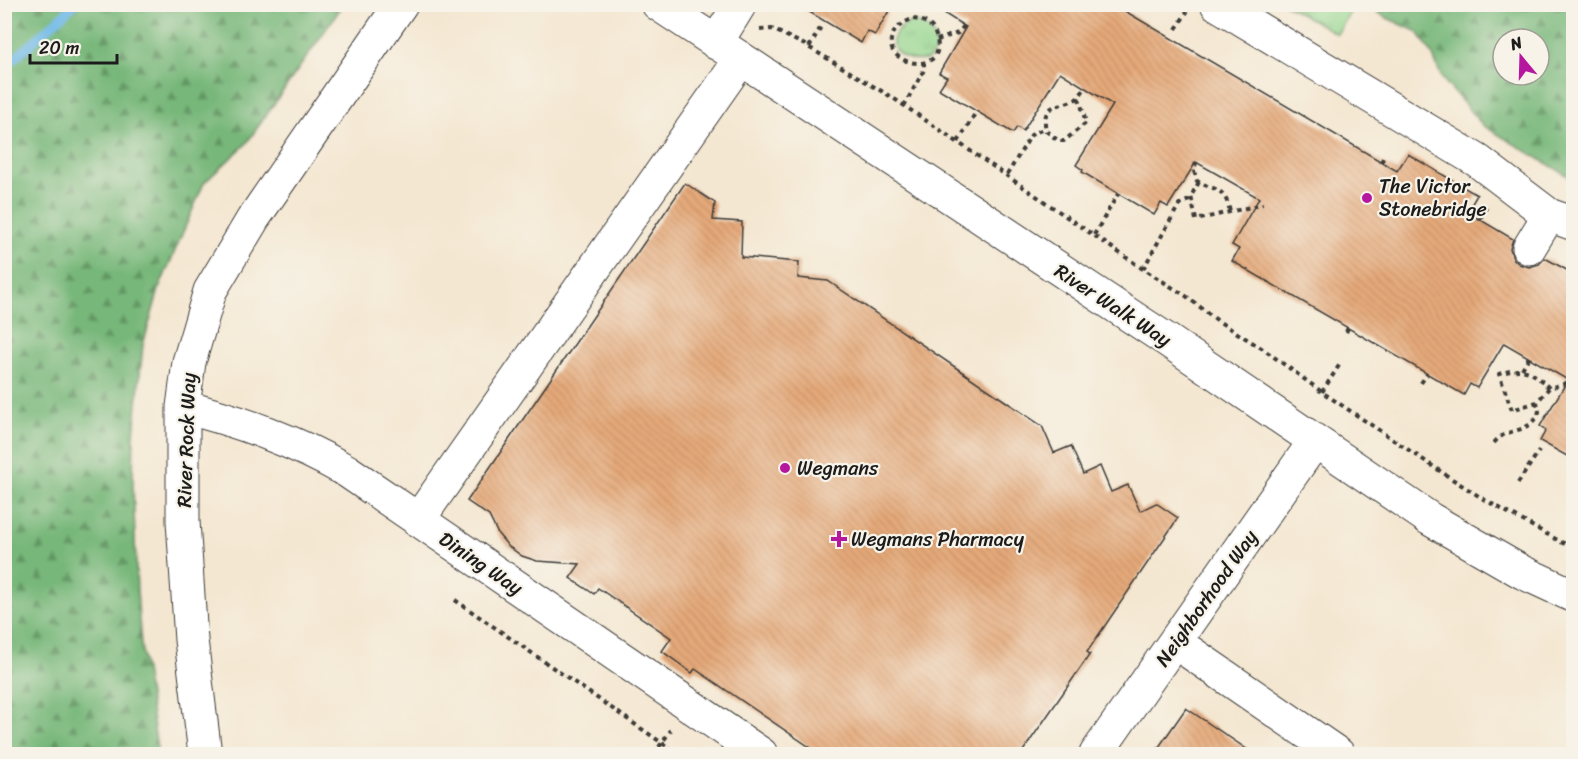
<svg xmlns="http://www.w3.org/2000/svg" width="1578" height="759" viewBox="0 0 1578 759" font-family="Sriracha,sans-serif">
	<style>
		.grass { fill: url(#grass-tufts); stroke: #587955; stroke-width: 1.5 }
		.forest { fill: url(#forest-firs); stroke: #4a6a4a; stroke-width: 1.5; fill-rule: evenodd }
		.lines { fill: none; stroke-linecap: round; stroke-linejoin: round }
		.stream { stroke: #6fb9e8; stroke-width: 9 }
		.building { fill: url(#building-back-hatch) }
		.minor-casing { stroke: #3c3a37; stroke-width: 35 }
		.path { stroke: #3c3a37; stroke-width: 4; stroke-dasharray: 4.5 4.5; stroke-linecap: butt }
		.minor { stroke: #fff; stroke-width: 33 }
		.poi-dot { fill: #b5179e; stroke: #f7f3e8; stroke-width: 2 }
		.labels { text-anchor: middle; stroke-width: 4.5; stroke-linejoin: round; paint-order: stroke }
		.poi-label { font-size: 20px; fill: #1c1c1c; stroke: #f7f3e8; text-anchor: start }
		.street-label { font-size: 20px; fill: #1c1c1c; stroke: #f7f3e8 }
	</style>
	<defs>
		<pattern id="grass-tufts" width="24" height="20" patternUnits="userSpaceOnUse" patternTransform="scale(1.5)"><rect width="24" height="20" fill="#94d68e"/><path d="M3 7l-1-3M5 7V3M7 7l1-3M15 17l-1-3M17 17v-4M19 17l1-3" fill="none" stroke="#7fb77a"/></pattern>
		<pattern id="forest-firs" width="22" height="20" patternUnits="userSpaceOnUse" patternTransform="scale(1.5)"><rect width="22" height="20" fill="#77b779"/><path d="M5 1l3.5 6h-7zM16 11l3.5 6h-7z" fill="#619462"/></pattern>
		<pattern id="building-back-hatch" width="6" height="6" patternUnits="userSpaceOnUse" patternTransform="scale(1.5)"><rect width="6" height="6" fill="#e5a979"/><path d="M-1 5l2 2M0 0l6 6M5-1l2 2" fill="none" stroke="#c49168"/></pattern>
	</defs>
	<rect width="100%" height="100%" fill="#f7f3e8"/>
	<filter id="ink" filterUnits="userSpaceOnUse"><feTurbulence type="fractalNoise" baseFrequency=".0167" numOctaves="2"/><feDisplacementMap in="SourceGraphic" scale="12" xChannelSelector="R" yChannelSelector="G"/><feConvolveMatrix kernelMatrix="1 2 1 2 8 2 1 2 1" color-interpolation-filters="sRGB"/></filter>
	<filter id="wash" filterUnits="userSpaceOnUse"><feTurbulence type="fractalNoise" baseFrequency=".008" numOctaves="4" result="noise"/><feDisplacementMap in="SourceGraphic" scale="24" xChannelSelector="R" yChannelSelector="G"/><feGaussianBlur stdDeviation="1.35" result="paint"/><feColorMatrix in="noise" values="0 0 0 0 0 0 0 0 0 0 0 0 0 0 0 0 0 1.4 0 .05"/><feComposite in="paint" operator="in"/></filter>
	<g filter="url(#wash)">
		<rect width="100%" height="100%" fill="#f4e7d1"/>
		<path class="grass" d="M1286,5H1345L1352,9L1337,34Z
			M911,22C931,21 947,48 927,60C893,64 879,36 911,22Z"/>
		<path class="forest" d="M4,5H343L246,144L204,183L160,286L143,345L134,434L133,482L137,591L141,644L158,754H5Z
			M1365,5H1573V179L1482,125L1442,78L1432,54L1418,32L1387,18ZM1503,39H1539V75H1503Z"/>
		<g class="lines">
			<path class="stream" d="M4,68L75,4"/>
		</g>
		<g id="blocks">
			<path class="building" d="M796,4H893L875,35L867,31L861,43Z
				M929,4H1113L1397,171L1408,154L1477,195L1467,212L1513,239L1510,248L1513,258L1519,264L1529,267L1539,264L1545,258L1574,274V460L1540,441L1546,430L1540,426L1568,380L1504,343L1477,388L1470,384L1464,395L1232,261L1239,249L1232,245L1259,198L1196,162L1168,207L1161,203L1154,215L1082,172L1083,170L1076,165L1113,105L1060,72L1023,131L1017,127L1013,133L939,89L947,77L939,73L966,27Z
				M685,183L715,203L713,220L742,222L741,257L799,262L798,278L828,281L1042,426L1054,453L1071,446L1083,474L1100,466L1111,492L1128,485L1140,511L1156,503L1178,518L1087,652L1090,654L1021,754H820L695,669L692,673L662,651L671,638L598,588L594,594L570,578L580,564L537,561L522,556L508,546L498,534L489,516L467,501Z
				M1186,708L1254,754H1154Z"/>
		</g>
	</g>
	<g filter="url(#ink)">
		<use href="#blocks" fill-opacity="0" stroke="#3c3a37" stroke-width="1.5"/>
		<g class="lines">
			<defs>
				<path id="minor" d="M658,4L1167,340L1430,519L1522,572L1574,596
					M1217,4L1478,161L1549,215L1574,224
					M716,43L740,4
					M1529,248L1549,215
					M183,407C238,420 299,443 347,471L761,754
					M418,520L741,59
					M1175,642L1338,754
					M205,754L191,640L183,521V407L189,362L210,291L253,219L401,4
					M1096,754L1315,441"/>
			</defs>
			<use href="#minor" class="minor-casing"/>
			<path class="path" d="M913,19C923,20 932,24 935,33C952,77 886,67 891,40C893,29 903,22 913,19Z
				M1176,29L1187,12
				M760,30L772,29L805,45L893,98L1143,269L1186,296L1218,321L1263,349L1322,392L1449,477L1485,500L1563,543L1574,547
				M937,40L958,33L964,26
				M809,47L822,25
				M1078,98L1080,101L1086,123L1064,141H1059L1046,131C1040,101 1061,108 1078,98L1085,88
				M904,106L924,70V63
				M958,142L976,112
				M1196,162L1194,171L1197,181C1216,192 1224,185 1230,212
				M1381,162L1384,157
				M1007,175L1031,135L1045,128
				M1199,182L1191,196L1196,220L1263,204
				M1480,219L1487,206
				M1094,235L1118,194
				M1143,269L1179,205L1191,199
				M1346,332L1348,328
				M1522,369L1529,357
				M1421,383L1427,374
				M1549,388C1531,370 1524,366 1499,374L1512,410L1537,402L1549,388L1564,384L1568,380
				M1322,392L1340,364
				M1494,443C1508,425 1527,437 1539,412L1537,402
				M1518,483L1539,451
				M455,600L678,754
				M659,747L671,730"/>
			<use href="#minor" class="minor"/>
		</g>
	</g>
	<g class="poi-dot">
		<circle cx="1367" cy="198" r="6"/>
		<circle cx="785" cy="468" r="6"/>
		<path d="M836 530h6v6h6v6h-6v6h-6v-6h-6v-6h6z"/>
	</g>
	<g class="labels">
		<g class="poi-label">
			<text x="1379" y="193">The Victor<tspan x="1379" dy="23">Stonebridge</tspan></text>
			<text x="797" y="475">Wegmans</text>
			<text x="851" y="546">Wegmans Pharmacy</text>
		</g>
		<g class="street-label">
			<text transform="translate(1113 305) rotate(33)" y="7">River Walk Way</text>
			<text transform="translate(186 440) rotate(-88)" y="7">River Rock Way</text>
			<text transform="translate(481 563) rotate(34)" y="7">Dining Way</text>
			<text transform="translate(1206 598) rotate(-55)" y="7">Neighborhood Way</text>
		</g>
	</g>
	<rect width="1578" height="759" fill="none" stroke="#f7f3e8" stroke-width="24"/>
	<g transform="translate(1521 57) rotate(341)"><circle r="28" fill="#f7f3e8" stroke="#9f9d96" stroke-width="1.5"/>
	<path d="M0-4.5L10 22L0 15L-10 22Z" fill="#b5179e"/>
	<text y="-9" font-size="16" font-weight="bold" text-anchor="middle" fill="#1c1c1c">N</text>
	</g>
	<path d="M30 54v9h87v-9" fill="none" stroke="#1c1c1c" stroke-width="3"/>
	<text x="39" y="54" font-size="18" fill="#1c1c1c" stroke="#f7f3e8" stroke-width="4.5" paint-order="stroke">20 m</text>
</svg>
